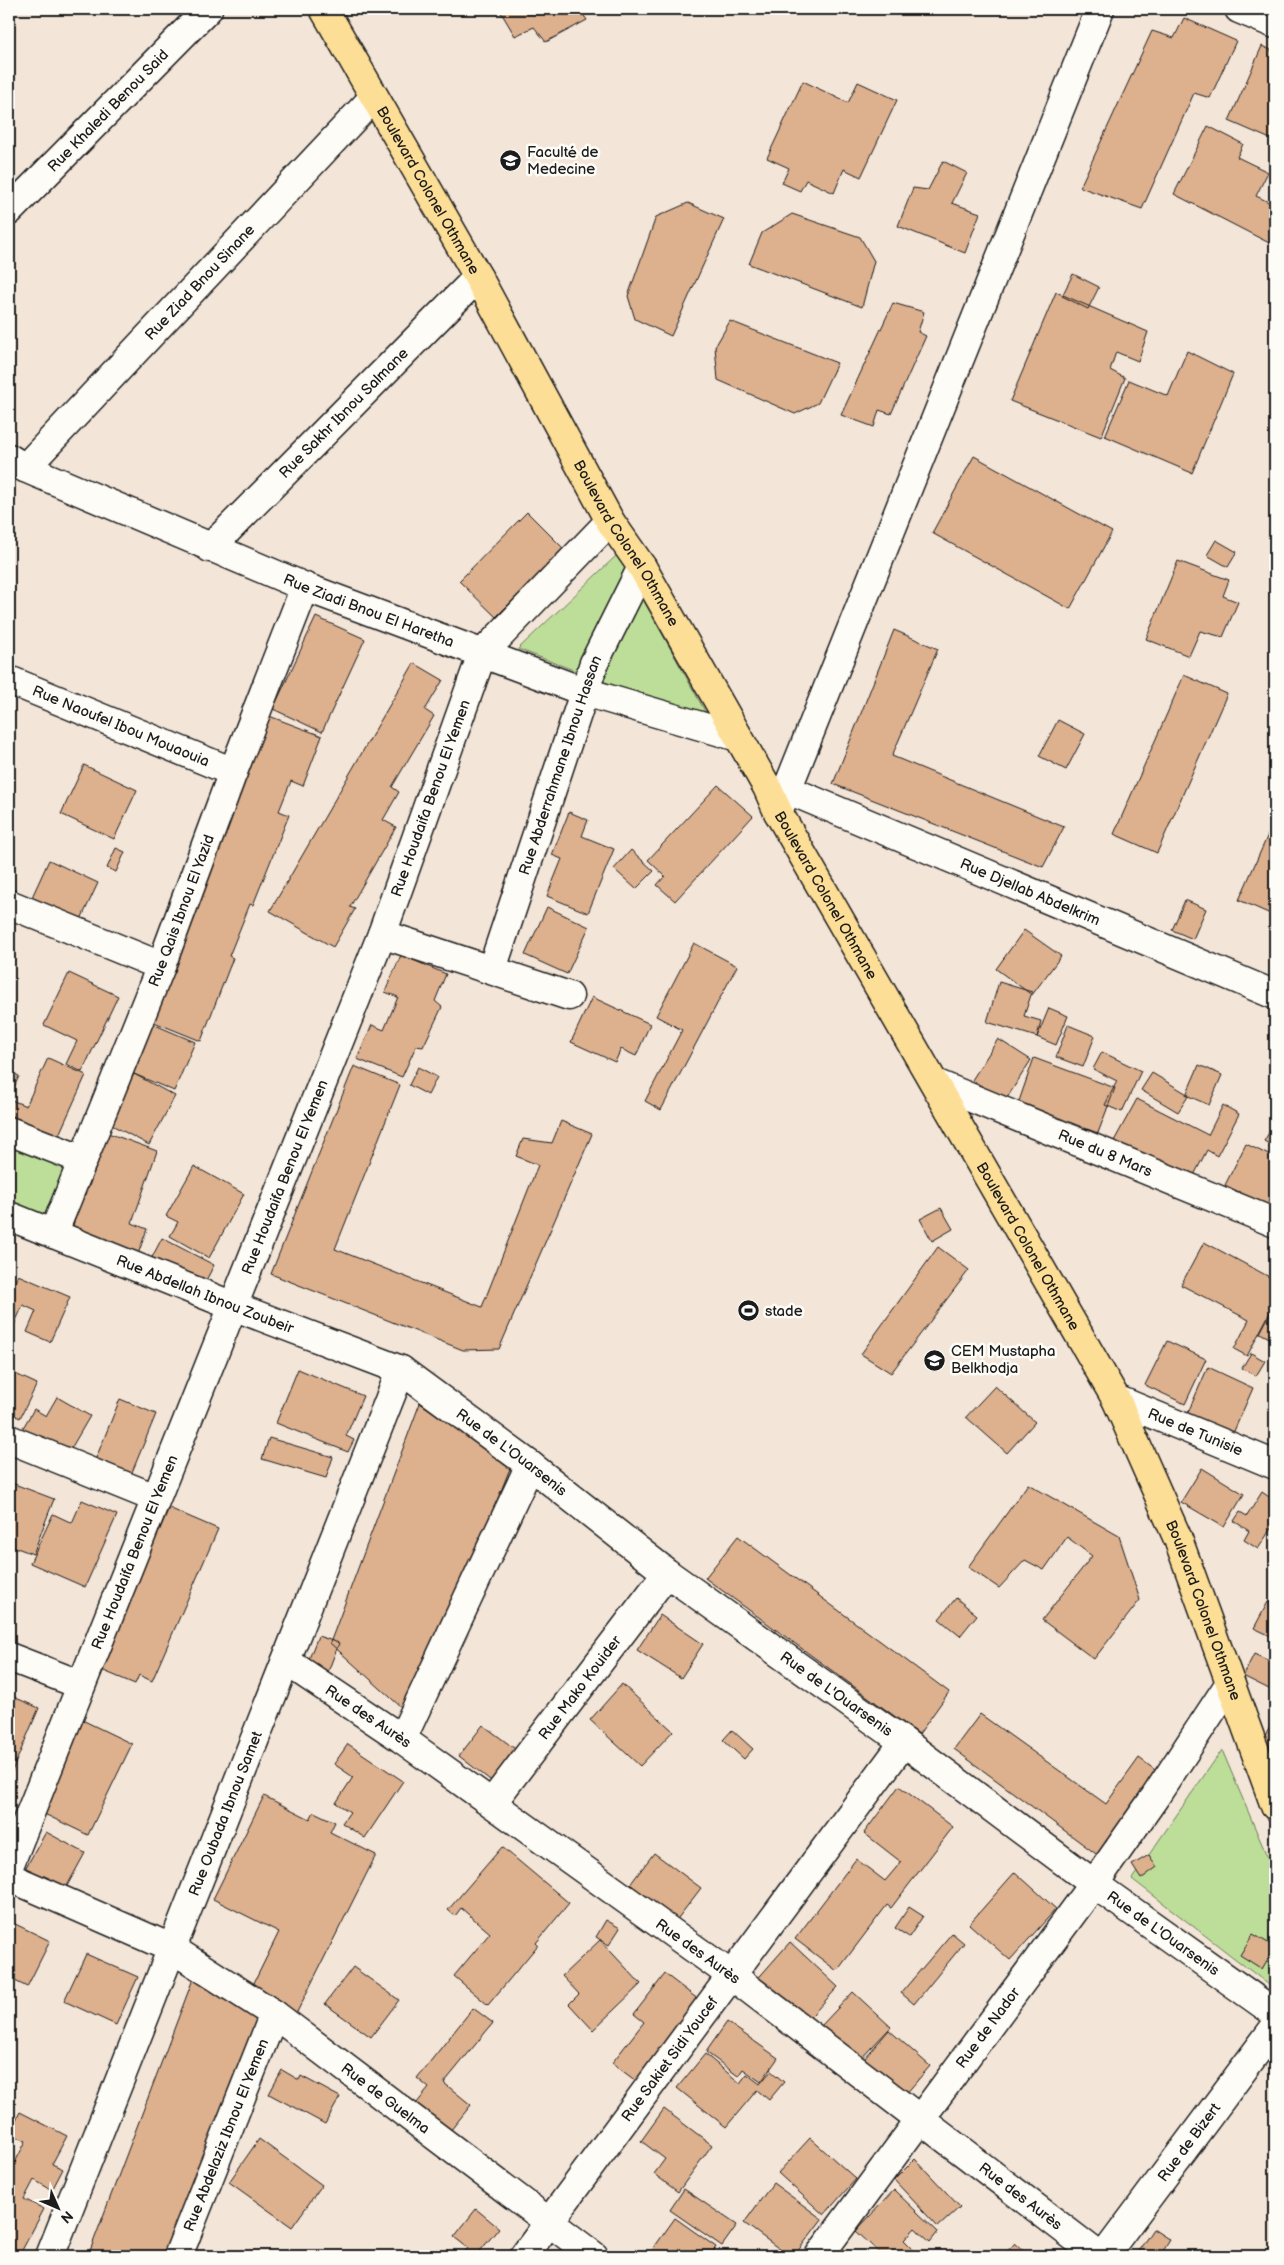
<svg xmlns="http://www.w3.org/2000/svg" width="1284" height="2265" viewBox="0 0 1284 2265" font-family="'Balsamiq Sans',sans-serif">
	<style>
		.green { fill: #bdde98; stroke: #6c7d5a }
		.building { fill: #ddb08e; stroke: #1c1c1c }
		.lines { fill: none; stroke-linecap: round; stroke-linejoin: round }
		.minor-casing { stroke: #1c1c1c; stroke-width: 31 }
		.major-casing { stroke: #1c1c1c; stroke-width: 31 }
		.minor { stroke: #fdfcf7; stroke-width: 28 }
		.major { stroke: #fdde96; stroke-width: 28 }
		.labels { text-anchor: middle; stroke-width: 5; stroke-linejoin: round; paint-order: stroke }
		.street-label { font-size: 15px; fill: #1c1c1c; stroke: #fdfcf7 }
		.poi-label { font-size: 15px; fill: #1c1c1c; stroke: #fdfcf7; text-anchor: start }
	</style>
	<rect width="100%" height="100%" fill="#f3e5d8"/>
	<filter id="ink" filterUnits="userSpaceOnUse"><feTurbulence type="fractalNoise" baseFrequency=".02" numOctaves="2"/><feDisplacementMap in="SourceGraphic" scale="10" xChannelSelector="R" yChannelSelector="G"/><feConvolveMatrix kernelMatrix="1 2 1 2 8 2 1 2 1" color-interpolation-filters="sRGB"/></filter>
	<g filter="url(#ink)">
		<path class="green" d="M618,554L711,722L518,649Z
			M9,1138L75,1165L50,1226L9,1209Z
			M1222,1750L1275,1875V1985L1273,1988L1132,1879Z"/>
		<path class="building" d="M499,9H579L587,20L546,42L534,27L515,36Z
			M1184,18L1236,41L1210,98L1194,93L1142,209L1080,187L1152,31L1174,38Z
			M1262,46L1275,52V141L1229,121Z
			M803,81L848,103L858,82L897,100L861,177L844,169L834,193L806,180L800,191L782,183L789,168L767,158Z
			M1208,126L1243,144L1237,157L1268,172L1256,196L1275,205V246L1174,194Z
			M943,161L967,173L952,203L980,213L965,253L898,226L913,188L928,190Z
			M688,203L724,219L671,336L635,319L628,296L656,217Z
			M792,214L860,237L874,261L862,307L749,264L762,233Z
			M1073,274L1099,287L1088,309L1062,296Z
			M1056,292L1148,332L1138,361L1116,352L1110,370L1125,378L1101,437L1010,401Z
			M893,303L924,312L918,332L926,336L891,414L879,410L874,427L841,415Z
			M730,321L837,363L818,403L795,414L718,380L715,347Z
			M1187,351L1233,374L1192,473L1105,436L1129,380L1168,396Z
			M974,456L1112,532L1070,609L932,533Z
			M527,512L564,549L496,617L459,581Z
			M1216,540L1237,552L1228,567L1207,555Z
			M1178,561L1229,580L1223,596L1238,602L1223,637L1200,631L1189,656L1146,639Z
			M316,617L365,639L322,732L273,709Z
			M894,630L938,649L892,756L1064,827L1043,867L833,784Z
			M414,663L443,680L425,710L434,716L392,787L399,792L383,820L396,827L350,907L355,909L333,947L270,911Z
			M1184,675L1227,694L1157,853L1114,834Z
			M269,716L322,736L303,786L291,781L279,811L289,815L253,905L250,904L229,956L233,958L201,1041L149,1020Z
			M1058,720L1085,734L1066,770L1039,756Z
			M84,765L137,790L114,839L61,814Z
			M718,785L753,816L675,901L657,885L665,876L648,860Z
			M569,812L588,820L582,836L614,849L588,913L547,896L562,859L552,855Z
			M1275,819V916L1239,900Z
			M116,848L125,852L116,872L107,868Z
			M631,850L654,871L636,889L614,869Z
			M49,860L98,883L76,930L27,908Z
			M1185,900L1206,909L1193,939L1172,930Z
			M547,907L589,927L567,974L525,955Z
			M1024,930L1061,956L1032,995L996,969Z
			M694,943L737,966L661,1110L645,1101L682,1030L656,1016Z
			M401,955L446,974L435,1001L442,1007L423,1047L416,1046L402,1077L357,1059L372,1025L384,1030L398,997L385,992Z
			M69,973L118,996L82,1072L66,1064L77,1041L44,1025Z
			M999,982L1032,992L1024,1016L1041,1021L1037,1037L987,1022Z
			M592,997L650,1024L636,1056L621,1049L615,1062L571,1042Z
			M1049,1008L1068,1016L1056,1045L1037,1037Z
			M148,1022L195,1042L174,1091L127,1071Z
			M1068,1025L1095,1036L1083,1067L1056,1057Z
			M998,1039L1031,1060L1005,1101L972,1080Z
			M1102,1052L1141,1071L1122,1112L1105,1105L1117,1081L1093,1069Z
			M48,1058L86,1075L52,1150L9,1130V1071L19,1076L9,1099L26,1106Z
			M1034,1058L1115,1088L1098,1133L1018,1104Z
			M1199,1065L1222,1075L1209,1105L1186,1095Z
			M354,1066L400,1085L335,1249L482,1307L538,1165L516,1156L523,1139L552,1143L561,1121L592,1134L499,1349L463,1350L271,1274Z
			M418,1067L437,1077L428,1095L409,1085Z
			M1152,1073L1189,1095L1178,1112L1141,1090Z
			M134,1074L175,1096L149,1145L108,1123Z
			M1137,1099L1208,1135L1223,1105L1239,1114L1217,1156L1207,1150L1191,1181L1114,1141Z
			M1275,1123V1147L1264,1141Z
			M108,1133L157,1151L132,1223L147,1229L137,1257L70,1234L79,1207L69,1203L76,1185L88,1189Z
			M1246,1144L1275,1158V1224L1254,1214L1259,1202L1225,1185Z
			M194,1166L244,1194L209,1258L170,1236L178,1222L166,1216Z
			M941,1208L953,1229L932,1241L920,1219Z
			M162,1238L214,1265L200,1292L148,1265Z
			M1204,1242L1275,1280V1303L1247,1356L1234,1349L1249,1320L1181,1285Z
			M938,1247L969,1270L891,1373L861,1354Z
			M18,1275L70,1297L50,1342L27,1332L36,1311L23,1305L11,1332H9V1297Z
			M1275,1304V1341L1260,1333Z
			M1167,1341L1206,1359L1185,1404L1145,1385Z
			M1251,1353L1265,1361L1256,1376L1242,1368Z
			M1208,1367L1253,1388L1227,1447L1182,1426Z
			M298,1369L363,1396L346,1436L354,1440L348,1452L276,1423Z
			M9,1371L37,1384L20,1418L9,1413Z
			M995,1386L1035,1422L1007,1453L966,1417Z
			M57,1397L90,1416L62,1464L17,1438L34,1409L46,1416Z
			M120,1399L156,1414L128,1482L92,1468Z
			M420,1403L511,1466L411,1716L330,1643Z
			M269,1438L333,1457L326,1478L262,1459Z
			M1202,1468L1244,1494L1224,1527L1181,1502Z
			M9,1482L54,1499L33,1554L9,1545Z
			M1028,1484L1119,1536L1140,1600L1094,1659L1042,1620L1092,1556L1067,1537L1044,1570L1025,1560L999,1588L968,1567Z
			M1262,1492L1275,1501V1522L1258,1549L1244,1540L1249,1531L1234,1521L1240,1512L1247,1516Z
			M82,1500L117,1515L85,1587L30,1563L53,1514L72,1523Z
			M169,1508L218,1529L152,1681L139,1675L135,1684L99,1669Z
			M738,1536L949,1692L919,1734L705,1578Z
			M956,1598L977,1615L960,1636L939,1619Z
			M1268,1602L1275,1606V1638L1254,1628Z
			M660,1615L703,1644L681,1678L637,1650Z
			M318,1636L339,1643L326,1677L305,1669Z
			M1254,1654L1274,1663L1275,1660V1692L1243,1676Z
			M622,1684L673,1731L640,1766L590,1720Z
			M9,1695L39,1708L9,1778Z
			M980,1714L1106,1804L1139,1758L1162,1775L1103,1859L954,1749Z
			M1275,1716V1768L1254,1757Z
			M78,1718L132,1744L88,1835L34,1809Z
			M483,1725L518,1751L494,1783L459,1756Z
			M732,1730L753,1749L744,1759L723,1740Z
			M348,1744L403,1781L365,1838L342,1823L350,1812L336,1803L353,1777L334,1764Z
			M899,1786L953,1827L891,1908L887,1905L837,1971L795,1939L856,1859L885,1881L901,1862L864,1833Z
			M264,1796L310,1819L314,1812L335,1822L330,1832L376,1855L293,2020L247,1997L279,1932L213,1899Z
			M46,1832L85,1853L61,1897L47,1881L25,1869Z
			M502,1847L569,1903L536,1943L538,1945L488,2005L454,1976L490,1933L461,1908L455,1916L448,1910Z
			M654,1853L701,1888L675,1922L622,1895Z
			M1149,1855L1157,1867L1141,1879L1132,1865Z
			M1015,1872L1056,1909L1010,1960L969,1924Z
			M909,1907L923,1916L909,1937L895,1928Z
			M606,1920L620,1928L609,1945L596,1937Z
			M9,1921L50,1941L27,1987L9,1978Z
			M952,1933L964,1943L914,2004L901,1993Z
			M1253,1934L1275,1947L1262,1969L1240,1955Z
			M600,1940L641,1984L593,2030L569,2004L579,1994L562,1976Z
			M790,1942L838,1987L801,2027L754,1983Z
			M86,1954L138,1977L116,2025L64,2001Z
			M353,1967L399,2000L371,2037L325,2004Z
			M665,1974L699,2000L636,2081L612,2063L644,2022L634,2014Z
			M193,1979L260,2020L171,2256H88Z
			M853,1992L891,2027L850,2070L844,2047L821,2026Z
			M473,2008L493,2023L444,2083L471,2105L446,2136L412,2109L429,2088L417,2078Z
			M727,2022L778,2058L761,2082L743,2069L738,2076L706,2052Z
			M889,2030L930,2066L905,2095L864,2059Z
			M705,2054L740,2083L747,2074L760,2084L771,2071L784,2082L769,2100L757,2090L726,2127L677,2088Z
			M282,2070L299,2080L301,2076L340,2097L325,2124L269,2094Z
			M664,2109L712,2145L678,2192L654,2174L665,2159L641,2141Z
			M20,2112L67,2136L52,2164L63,2169L52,2190L34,2180L24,2199L44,2209L19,2256H9V2174L26,2141L9,2133Z
			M810,2138L856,2179L824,2215L778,2173Z
			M259,2139L322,2185L292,2227L229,2182Z
			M915,2159L960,2207L938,2227L894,2180Z
			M773,2183L822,2219L794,2256H789L744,2223Z
			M684,2189L737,2225L722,2246L670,2210Z
			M894,2190L938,2232L930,2242L915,2228L904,2240L920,2256H883L856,2231Z
			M476,2209L499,2228L476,2256H461L468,2248L454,2237Z
			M675,2218L716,2247L710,2256H648Z
			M1153,2229L1170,2240L1160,2256H1135Z
			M1015,2243L1029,2256H1003Z"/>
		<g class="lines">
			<defs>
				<g id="minor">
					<path d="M1239,9L1275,24"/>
					<path id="s1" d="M9,211L208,9"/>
					<path id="s2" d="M9,458L25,468L305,587L585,692L738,737"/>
					<path id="s3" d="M25,468L374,97"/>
					<path id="s4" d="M210,548L478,277"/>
					<path id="s5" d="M9,680L233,772"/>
					<path id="s6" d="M786,789L1275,995"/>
					<path d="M778,812L1100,9"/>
					<path d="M9,904L161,966"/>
					<path d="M382,934L569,996"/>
					<path id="s7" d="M492,969L594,663L642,567"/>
					<path id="s8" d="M935,1083L1275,1223"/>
					<path d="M9,1131L83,1160"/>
					<path id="s9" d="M9,1216L233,1306L401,1370L530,1465L667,1573L904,1742L1094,1884L1275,2013"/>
					<path id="s10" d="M53,1234L161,966L233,772L305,587"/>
					<path id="s11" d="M1116,1399L1275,1465"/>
					<path d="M9,1439L155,1498"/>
					<path d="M9,1657L81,1685"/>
					<path id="s12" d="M286,1661L402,1739L731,1975L1099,2256"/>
					<path d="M402,1739L530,1465"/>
					<path id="s13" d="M492,1803L667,1573"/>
					<path id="s14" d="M9,1866L382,934L482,654L610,521"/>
					<path id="s15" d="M9,1877L171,1948L274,2014L594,2256"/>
					<path id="s16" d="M50,2256L401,1370"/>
					<path id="s17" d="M178,2256L274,2014"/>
					<path id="s18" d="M524,2256L904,1742"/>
					<path id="s19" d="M819,2256L1094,1884L1155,1797L1230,1683"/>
					<path id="s20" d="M1104,2256L1275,2027"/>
				</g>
				<g id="major">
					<path id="s21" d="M324,9L478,277L610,521L642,567L767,787L778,812L1116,1399L1178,1539L1275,1806"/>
				</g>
			</defs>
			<use href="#minor" class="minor-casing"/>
			<use href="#major" class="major-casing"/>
			<use href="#minor" class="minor"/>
			<use href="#major" class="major"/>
		</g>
	</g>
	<defs>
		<symbol id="university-disc" viewBox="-11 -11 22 22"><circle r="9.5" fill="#1c1c1c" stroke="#fdfcf7"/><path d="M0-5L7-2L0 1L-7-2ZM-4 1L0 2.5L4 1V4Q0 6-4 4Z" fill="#fff"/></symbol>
		<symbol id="stadium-disc" viewBox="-11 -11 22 22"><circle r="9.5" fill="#1c1c1c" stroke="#fdfcf7"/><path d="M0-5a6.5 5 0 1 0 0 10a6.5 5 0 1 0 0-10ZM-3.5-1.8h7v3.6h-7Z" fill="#fff"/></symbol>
		<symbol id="school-disc" viewBox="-11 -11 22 22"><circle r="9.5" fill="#1c1c1c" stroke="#fdfcf7"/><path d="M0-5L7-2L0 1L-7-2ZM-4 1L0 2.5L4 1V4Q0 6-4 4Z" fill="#fff"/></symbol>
	</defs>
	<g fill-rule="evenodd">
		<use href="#university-disc" x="498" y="148" width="25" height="25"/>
		<use href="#stadium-disc" x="736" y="1298" width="25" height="25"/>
		<use href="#school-disc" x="922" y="1348" width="25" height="25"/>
	</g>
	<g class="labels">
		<g class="street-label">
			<text dy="5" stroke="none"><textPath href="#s1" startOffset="141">Rue Khaledi Benou Said</textPath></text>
			<text dy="5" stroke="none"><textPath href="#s21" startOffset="209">Boulevard Colonel Othmane</textPath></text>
			<text dy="5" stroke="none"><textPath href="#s3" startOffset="255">Rue Ziad Bnou Sinane</textPath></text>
			<text dy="5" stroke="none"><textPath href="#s4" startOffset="190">Rue Sakhr Ibnou Salmane</textPath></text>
			<text dy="5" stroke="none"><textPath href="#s21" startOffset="614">Boulevard Colonel Othmane</textPath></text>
			<text dy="5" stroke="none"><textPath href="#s2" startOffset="391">Rue Ziadi Bnou El Haretha</textPath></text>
			<text dy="5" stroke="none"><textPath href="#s5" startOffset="121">Rue Naoufel Ibou Mouaouia</textPath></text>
			<text dy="5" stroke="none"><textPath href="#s7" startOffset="215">Rue Abderrahmane Ibnou Hassan</textPath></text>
			<text dy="5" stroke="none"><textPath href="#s14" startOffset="1148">Rue Houdaifa Benou El Yemen</textPath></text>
			<text dy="5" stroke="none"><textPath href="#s6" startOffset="265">Rue Djellab Abdelkrim</textPath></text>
			<text dy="5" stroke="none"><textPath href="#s21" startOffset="1019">Boulevard Colonel Othmane</textPath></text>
			<text dy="5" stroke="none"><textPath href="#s10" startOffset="348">Rue Qais Ibnou El Yazid</textPath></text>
			<text dy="5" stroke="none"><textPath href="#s8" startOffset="184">Rue du 8 Mars</textPath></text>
			<text dy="5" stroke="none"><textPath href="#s14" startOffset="742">Rue Houdaifa Benou El Yemen</textPath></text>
			<text dy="5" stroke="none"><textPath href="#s21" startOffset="1424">Boulevard Colonel Othmane</textPath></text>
			<text dy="5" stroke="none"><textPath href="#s9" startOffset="211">Rue Abdellah Ibnou Zoubeir</textPath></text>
			<text dy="5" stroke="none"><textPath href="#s11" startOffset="86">Rue de Tunisie</textPath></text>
			<text dy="5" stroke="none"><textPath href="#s9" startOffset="559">Rue de L'Ouarsenis</textPath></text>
			<text dy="5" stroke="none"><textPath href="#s14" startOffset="338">Rue Houdaifa Benou El Yemen</textPath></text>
			<text dy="5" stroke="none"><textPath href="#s21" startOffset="1829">Boulevard Colonel Othmane</textPath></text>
			<text dy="5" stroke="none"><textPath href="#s13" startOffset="145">Rue Mako Kouider</textPath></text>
			<text dy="5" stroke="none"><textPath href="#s9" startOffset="964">Rue de L'Ouarsenis</textPath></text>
			<text dy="5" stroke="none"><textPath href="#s12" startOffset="99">Rue des Aurès</textPath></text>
			<text dy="5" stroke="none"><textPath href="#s16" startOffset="476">Rue Oubada Ibnou Samet</textPath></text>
			<text dy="5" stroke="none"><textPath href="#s9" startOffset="1369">Rue de L'Ouarsenis</textPath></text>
			<text dy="5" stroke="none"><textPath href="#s12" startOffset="504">Rue des Aurès</textPath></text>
			<text dy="5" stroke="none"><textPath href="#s19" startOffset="284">Rue de Nador</textPath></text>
			<text dy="5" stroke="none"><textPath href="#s18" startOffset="245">Rue Sakiet Sidi Youcef</textPath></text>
			<text dy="5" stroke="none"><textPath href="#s15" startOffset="439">Rue de Guelma</textPath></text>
			<text dy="5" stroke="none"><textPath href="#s17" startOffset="130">Rue Abdelaziz Ibnou El Yemen</textPath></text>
			<text dy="5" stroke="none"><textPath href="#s20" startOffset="142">Rue de Bizert</textPath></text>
			<text dy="5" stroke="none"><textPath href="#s12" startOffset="909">Rue des Aurès</textPath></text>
		</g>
		<g class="poi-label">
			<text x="527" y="157">Faculté de<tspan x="527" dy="17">Medecine</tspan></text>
			<text x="765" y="1316">stade</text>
			<text x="951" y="1356">CEM Mustapha<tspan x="951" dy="17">Belkhodja</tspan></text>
		</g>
	</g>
	<rect width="1284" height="2265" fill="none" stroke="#fdfcf7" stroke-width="30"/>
	<rect x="15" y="15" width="1254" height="2235" fill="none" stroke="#1c1c1c" stroke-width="2" filter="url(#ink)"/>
	<g transform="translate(58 2208) rotate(135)" stroke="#fdfcf7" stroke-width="4" paint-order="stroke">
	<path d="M0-4L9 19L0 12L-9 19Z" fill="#1c1c1c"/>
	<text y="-8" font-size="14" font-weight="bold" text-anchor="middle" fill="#1c1c1c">N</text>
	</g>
</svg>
